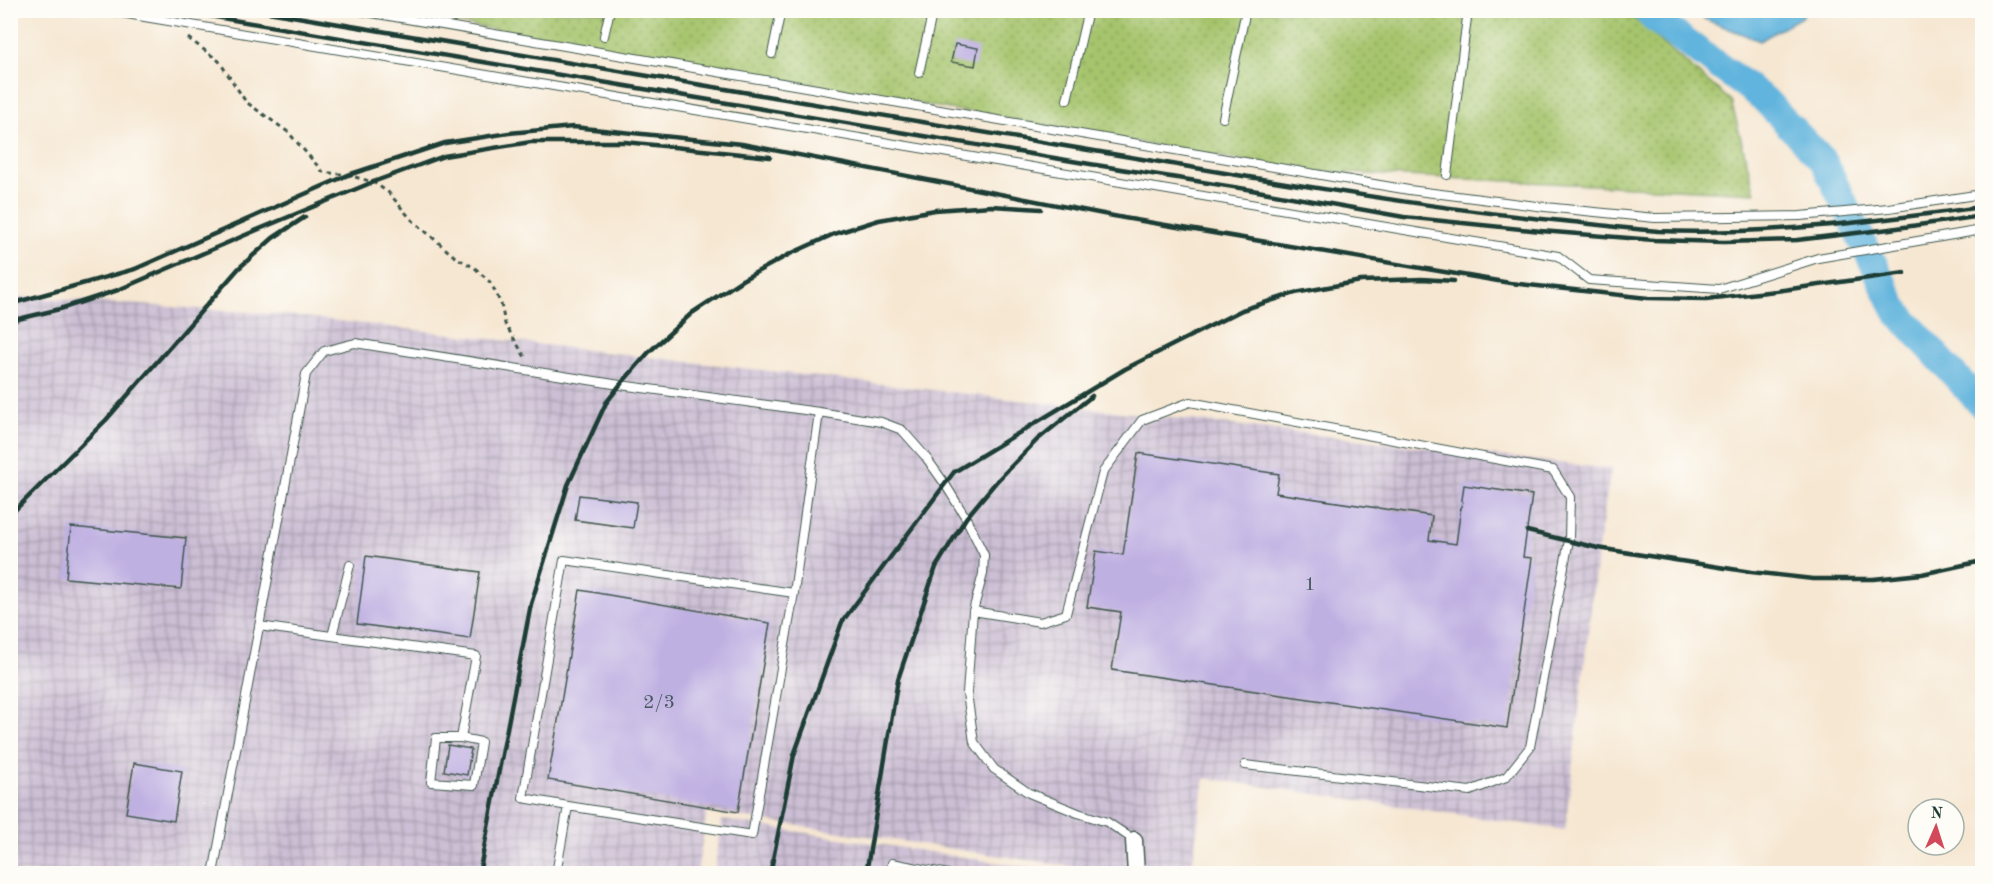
<svg xmlns="http://www.w3.org/2000/svg" width="1993" height="884" viewBox="0 0 1993 884" font-family="'Old Standard TT',serif">
	<style>
		.industrial { fill: url(#industrial-grid) }
		.green { fill: url(#green-dots); stroke: #628050; stroke-width: 1.5 }
		.water { fill: #61b4dd; stroke: #407888; stroke-width: 1.5 }
		.lines { fill: none; stroke-linecap: round; stroke-linejoin: round }
		.river { stroke: #61b4dd; stroke-width: 28 }
		.building { fill: #bfb0e2 }
		.lane-casing { stroke: #3f564c; stroke-width: 10 }
		.street-casing { stroke: #3f564c; stroke-width: 19 }
		.path { stroke: #3f564c; stroke-width: 3; stroke-dasharray: 4.5 4.5; stroke-linecap: butt }
		.lane { stroke: #fff; stroke-width: 8 }
		.street { stroke: #fff; stroke-width: 16 }
		.rail { stroke: #1f3d34; stroke-width: 4.5 }
		.labels { text-anchor: middle; stroke-width: 4.5; stroke-linejoin: round; paint-order: stroke }
		.number-label { font-size: 20px; fill: #475a60 }
	</style>
	<defs>
		<pattern id="industrial-grid" width="8" height="8" patternUnits="userSpaceOnUse" patternTransform="scale(1.5)"><rect width="8" height="8" fill="#ccbed4"/><path d="M0 4h8M4 0v8" fill="none" stroke="#a59cad"/></pattern>
		<pattern id="green-dots" width="8" height="8" patternUnits="userSpaceOnUse" patternTransform="scale(1.5)"><rect width="8" height="8" fill="#a6c46c"/><path d="M2 2h.1M6 6h.1" fill="none" stroke="#87a05a" stroke-width="1.8" stroke-linecap="round"/></pattern>
	</defs>
	<rect width="100%" height="100%" fill="#fdfcf7"/>
	<filter id="ink" filterUnits="userSpaceOnUse"><feTurbulence type="fractalNoise" baseFrequency=".0167" numOctaves="2"/><feDisplacementMap in="SourceGraphic" scale="12" xChannelSelector="R" yChannelSelector="G"/><feConvolveMatrix kernelMatrix="1 2 1 2 8 2 1 2 1" color-interpolation-filters="sRGB"/></filter>
	<filter id="wash" filterUnits="userSpaceOnUse"><feTurbulence type="fractalNoise" baseFrequency=".008" numOctaves="4" result="noise"/><feDisplacementMap in="SourceGraphic" scale="24" xChannelSelector="R" yChannelSelector="G"/><feGaussianBlur stdDeviation="1.35" result="paint"/><feColorMatrix in="noise" values="0 0 0 0 0 0 0 0 0 0 0 0 0 0 0 0 0 1.4 0 .05"/><feComposite in="paint" operator="in"/></filter>
	<g filter="url(#wash)">
		<rect width="100%" height="100%" fill="#f6e7d2"/>
		<path class="industrial" d="M10,296L287,315L1611,469L1598,548L1565,830L1205,778L1191,873H1115L707,812L697,873H11Z
			M722,820L1065,873L714,874Z"/>
		<path class="green" d="M389,11H1625L1731,101L1755,193L1303,171Z"/>
		<path class="water" d="M1701,11L1804,10V11L1803,16L1760,41L1704,19Z"/>
		<g class="lines">
			<path class="river" d="M1646,10L1653,18L1764,99L1824,162L1897,312L1982,405"/>
		</g>
		<g id="blocks">
			<path class="building" d="M955,44L978,48L975,66L951,62Z
				M1138,453L1279,474L1276,493L1432,516L1429,540L1456,544L1464,485L1532,495L1523,557L1532,558L1507,728L1112,670L1121,612L1087,607L1096,551L1123,555Z
				M579,495L637,502L633,528L575,520Z
				M71,527L186,538L181,589L66,578Z
				M366,556L480,572L470,639L357,624Z
				M580,590L770,623L738,812L548,780Z
				M448,745L471,749L467,775L444,771Z
				M134,763L182,771L174,821L126,813Z"/>
		</g>
	</g>
	<g filter="url(#ink)">
		<use href="#blocks" fill-opacity="0" stroke="#3f564c" stroke-width="1.5"/>
		<g class="lines">
			<defs>
				<path id="lane" d="M103,10L1558,256L1589,280L1719,289L1818,258L1982,230
					M354,10L1409,190L1545,207L1655,218L1800,216L1889,208L1982,194
					M604,36L610,10
					M772,54L781,10
					M919,73L933,10
					M1067,100L1088,10
					M1223,118L1246,10
					M1447,175L1468,10
					M973,611L1040,622L1066,614L1103,472L1142,420L1190,402L1553,470L1570,497L1569,540L1530,747L1506,777L1470,791L1245,765
					M259,626L476,656L461,738H436L431,782L474,785L481,742L461,738
					M332,636L350,565
					M568,806L752,835L794,593
					M213,874L306,374L324,351L355,343L620,385L819,412L881,422L902,430L925,456L945,484L966,518L984,555L983,574L973,611L967,693L974,742L994,769L1029,793L1078,813L1107,822L1134,840
					M556,874L568,806L523,798L564,560L794,593L819,412
					M891,874L892,863L948,874"/>
				<path id="street" d="M1134,840L1136,874"/>
			</defs>
			<use href="#lane" class="lane-casing"/>
			<use href="#street" class="street-casing"/>
			<path class="path" d="M188,38L219,61L246,102L288,132L323,172L348,175L373,182L389,193L410,218L455,257L475,268L491,283L501,304L505,324L525,357"/>
			<use href="#lane" class="lane"/>
			<use href="#street" class="street"/>
			<path class="rail" d="M174,10L1096,165L1246,189L1404,217L1541,231L1654,240L1724,242L1797,240L1890,229L1982,216
				M256,10L1249,177C1353,194 1457,211 1563,221C1594,224 1626,229 1658,231C1763,235 1869,222 1974,208
				M10,304L135,269L348,175L445,143L509,133L573,127L742,144L1124,218L1510,283L1648,298L1706,299L1776,291L1905,273
				M10,321L60,309L118,290L257,230L373,182L444,156L531,142H625L770,157
				M10,515L106,420L239,268L273,238L305,217
				M1527,531L1598,548L1751,572L1813,579H1873L1922,574L1982,561
				M479,874L531,604L568,485L606,403L620,385L649,352L692,313L742,280L790,254L834,234L879,220L935,210L991,206L1041,209
				M770,874L794,755L842,622L954,472L1125,369L1242,310L1295,293L1361,281L1422,279L1454,281
				M866,874L898,679L936,567L966,518L996,482L1037,440L1092,396"/>
		</g>
	</g>
	<g class="labels">
		<g class="number-label">
			<text x="1310" y="590">1</text>
			<text x="659" y="708">2/3</text>
		</g>
	</g>
	<rect width="1993" height="884" fill="none" stroke="#fdfcf7" stroke-width="36"/>
	<g transform="translate(1936 827) rotate(3)"><circle r="28" fill="#fdfcf7" stroke="#a4b0a9" stroke-width="1.5"/>
	<path d="M0-4.5L10 22L0 15L-10 22Z" fill="#d1495b"/>
	<text y="-9" font-size="16" font-weight="bold" text-anchor="middle" fill="#1f3d34">N</text>
	</g>
</svg>
